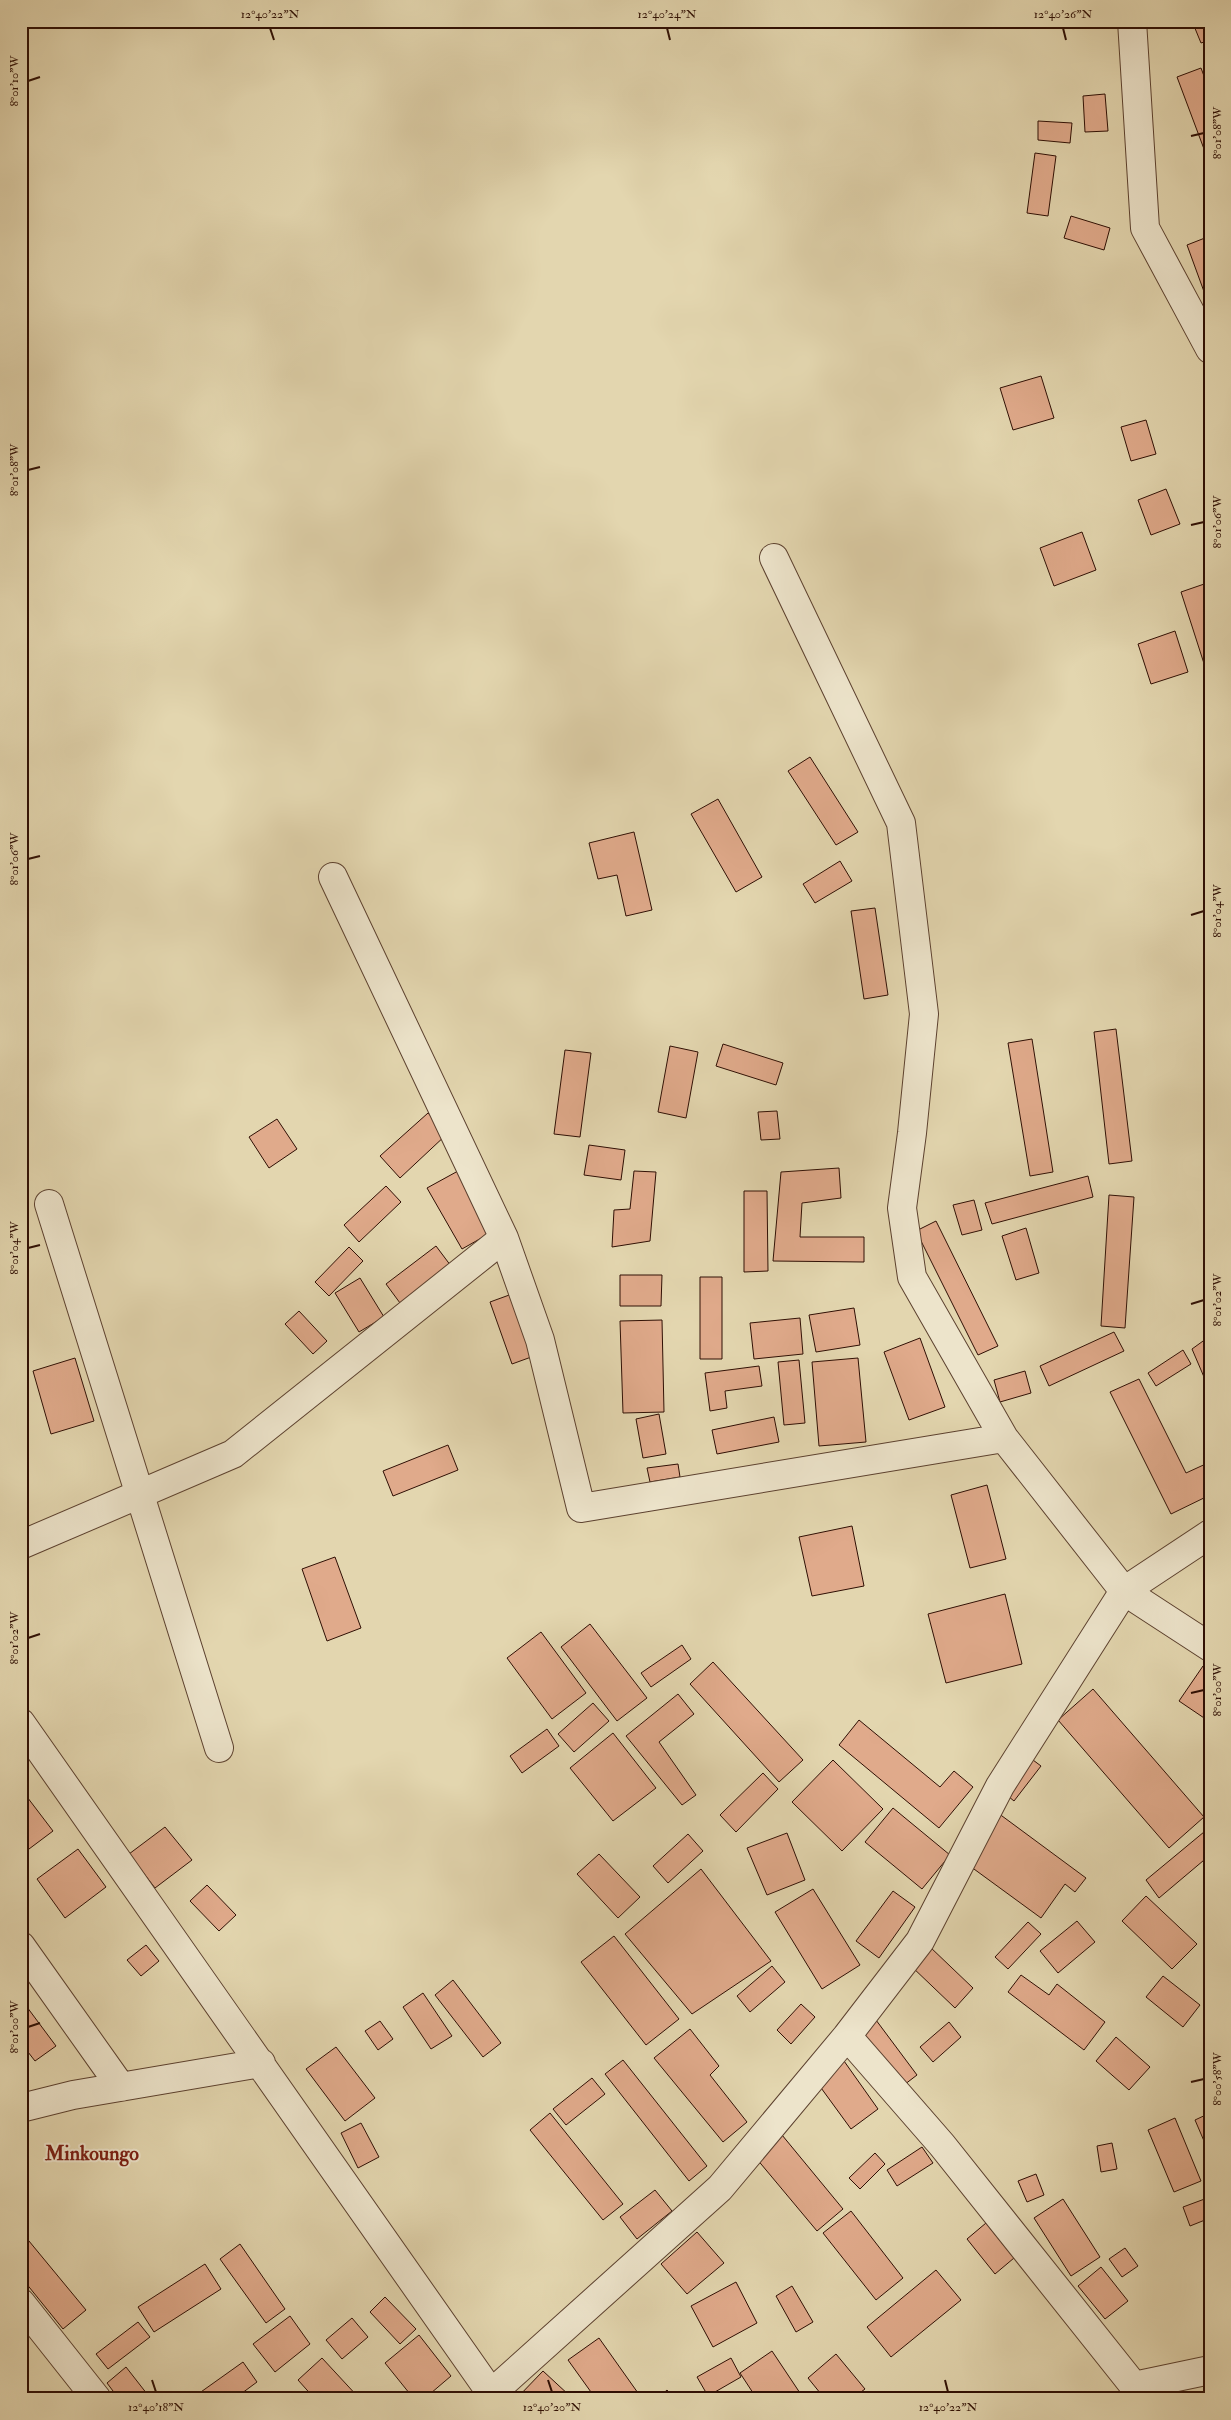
<svg xmlns="http://www.w3.org/2000/svg" width="1231" height="2420" viewBox="0 0 1231 2420" font-family="'IM FELL Double Pica',serif">
	<style>
		.building { fill: #e0aa8b; stroke: #2f0f04 }
		.lines { fill: none; stroke-linecap: round; stroke-linejoin: round }
		.minor-casing { stroke: #5c412f; stroke-width: 30 }
		.minor { stroke: #ede4cb; stroke-width: 28 }
		.ticks { fill: none; stroke: #2f0f04; stroke-width: 2 }
		.labels { text-anchor: middle; stroke-width: 4; stroke-linejoin: round; paint-order: stroke }
		.quarter-label { font-size: 20px; font-weight: bold; fill: #7a1f14; stroke: #ede4cb }
		.neatline { fill: none; stroke: #2f0f04; stroke-width: 2 }
		.ticks-label { font-size: 12px; text-anchor: middle; fill: #2f0f04 }
	</style>
	<rect width="100%" height="100%" fill="#e3d6af"/>
	<filter id="stains"><feTurbulence type="fractalNoise" baseFrequency=".004" numOctaves="4"/><feColorMatrix values="0 0 0 0 .2 0 0 0 0 .09 0 0 0 0 .02 0 0 0 .5 -.17"/></filter>
	<radialGradient id="worn" r=".72"><stop offset=".6" stop-color="#630" stop-opacity="0"/><stop offset="1" stop-color="#630" stop-opacity=".3"/></radialGradient>
	<path class="building" d="M1192,21H1210V40L1201,43Z
		M1201,68L1210,92V165L1177,77Z
		M1105,94L1108,131L1085,132L1083,96Z
		M1038,121L1072,123L1070,143L1038,140Z
		M1035,153L1056,156L1048,216L1027,213Z
		M1071,216L1110,228L1104,250L1064,238Z
		M1210,236V308L1187,245Z
		M1041,376L1054,418L1013,430L1000,388Z
		M1146,420L1156,454L1131,461L1121,427Z
		M1166,489L1180,524L1151,535L1138,500Z
		M1082,532L1096,570L1054,586L1040,548Z
		M1210,582V676H1208L1181,592Z
		M1175,631L1188,672L1151,684L1138,644Z
		M810,757L858,832L836,845L788,771Z
		M718,799L762,877L736,892L691,814Z
		M634,832L652,910L626,916L617,875L598,879L589,843Z
		M840,861L852,881L815,903L803,884Z
		M875,908L888,995L864,999L851,911Z
		M1116,1029L1132,1161L1109,1164L1094,1032Z
		M1032,1039L1053,1172L1030,1176L1008,1043Z
		M723,1044L783,1063L776,1085L716,1066Z
		M670,1046L698,1052L686,1118L658,1112Z
		M565,1050L591,1053L580,1137L554,1134Z
		M777,1111L780,1139L761,1140L758,1112Z
		M428,1113L447,1134L400,1178L380,1156Z
		M277,1119L297,1149L269,1168L249,1137Z
		M589,1145L625,1150L621,1180L584,1175Z
		M839,1168L841,1198L802,1203L800,1237H864V1262L773,1261L781,1172Z
		M458,1171L492,1232L462,1249L427,1188Z
		M634,1171L656,1172L650,1241L612,1247L614,1210L630,1209Z
		M1088,1176L1093,1197L992,1224L985,1203Z
		M386,1186L401,1202L359,1242L344,1225Z
		M744,1191H767L768,1271L744,1272Z
		M1109,1195L1134,1197L1125,1328L1101,1326Z
		M974,1200L982,1230L962,1235L953,1205Z
		M936,1221L998,1346L978,1355L916,1231Z
		M1026,1228L1039,1273L1016,1280L1002,1236Z
		M436,1246L451,1266L400,1303L386,1284Z
		M349,1247L363,1261L329,1296L315,1282Z
		M620,1275H662L661,1306H620Z
		M700,1277H722V1359H700Z
		M360,1278L384,1317L359,1332L335,1293Z
		M512,1294L534,1356L512,1364L490,1302Z
		M854,1308L860,1345L816,1352L809,1315Z
		M299,1311L327,1341L313,1354L285,1324Z
		M800,1318L803,1354L754,1359L750,1323Z
		M662,1320L664,1412L623,1413L620,1321Z
		M1114,1332L1124,1351L1049,1386L1040,1366Z
		M1210,1336V1391L1192,1349Z
		M920,1338L945,1407L909,1420L884,1352Z
		M1183,1350L1191,1364L1156,1386L1148,1373Z
		M75,1358L94,1421L51,1434L33,1371Z
		M858,1358L866,1442L819,1446L812,1362Z
		M799,1360L805,1423L784,1425L778,1362Z
		M759,1366L762,1386L725,1391L727,1408L710,1411L705,1373Z
		M1025,1371L1031,1393L1000,1402L994,1380Z
		M1139,1379L1186,1473L1210,1462V1495L1171,1514L1110,1392Z
		M659,1414L666,1454L643,1458L636,1419Z
		M774,1417L779,1442L717,1454L712,1430Z
		M448,1445L458,1470L393,1496L383,1471Z
		M678,1464L680,1477L650,1482L647,1468Z
		M987,1485L1006,1559L970,1568L951,1495Z
		M852,1526L864,1586L812,1596L799,1537Z
		M335,1557L361,1628L327,1641L302,1569Z
		M1005,1594L1022,1664L946,1683L928,1614Z
		M590,1624L647,1698L617,1721L561,1647Z
		M541,1632L586,1693L552,1719L507,1658Z
		M682,1645L691,1659L651,1687L641,1673Z
		M713,1662L803,1760L779,1782L690,1684Z
		M1203,1666L1210,1671V1722L1179,1701Z
		M1093,1689L1204,1817L1169,1848L1058,1720Z
		M678,1694L694,1714L659,1742L696,1795L682,1805L626,1736Z
		M593,1703L609,1721L574,1752L558,1734Z
		M859,1720L940,1787L954,1771L973,1787L939,1828L839,1745Z
		M547,1729L559,1746L522,1773L510,1756Z
		M613,1733L656,1788L613,1821L570,1768Z
		M1029,1757L1041,1766L1014,1801L1003,1792Z
		M833,1760L883,1809L842,1851L792,1802Z
		M763,1773L778,1789L736,1832L720,1815Z
		M21,1789L53,1831L21,1855Z
		M893,1808L950,1855L922,1889L865,1842Z
		M998,1813L1086,1878L1075,1892L1065,1884L1041,1918L963,1861Z
		M165,1827L192,1860L155,1888L129,1854Z
		M1210,1827V1855L1159,1898L1146,1880Z
		M787,1833L805,1880L767,1895L747,1848Z
		M688,1834L703,1851L668,1883L653,1866Z
		M78,1849L106,1887L65,1918L37,1879Z
		M599,1854L640,1897L618,1918L577,1874Z
		M701,1869L771,1961L692,2014L625,1934Z
		M207,1885L236,1915L219,1931L190,1901Z
		M813,1889L860,1965L822,1989L775,1912Z
		M893,1891L915,1907L879,1958L856,1941Z
		M1146,1896L1197,1944L1172,1969L1122,1921Z
		M1077,1921L1095,1942L1058,1973L1040,1951Z
		M1028,1922L1041,1934L1008,1969L995,1957Z
		M614,1936L679,2019L646,2045L581,1962Z
		M146,1945L159,1961L141,1976L127,1960Z
		M929,1946L973,1988L955,2008L910,1965Z
		M772,1966L785,1982L750,2012L737,1996Z
		M1021,1975L1049,1995L1057,1984L1105,2022L1084,2050L1008,1992Z
		M1163,1976L1200,2005L1183,2027L1146,1997Z
		M453,1980L501,2043L483,2057L435,1995Z
		M423,1993L452,2036L431,2049L403,2007Z
		M21,1999L56,2046L35,2061L21,2043Z
		M801,2004L815,2017L791,2044L777,2030Z
		M873,2016L917,2075L900,2088L856,2029Z
		M380,2021L393,2039L378,2050L365,2031Z
		M949,2022L961,2037L933,2062L920,2047Z
		M690,2029L719,2066L710,2075L747,2122L723,2142L654,2058Z
		M1116,2037L1150,2067L1129,2090L1096,2061Z
		M336,2047L375,2098L345,2121L306,2069Z
		M623,2060L707,2166L689,2181L605,2074Z
		M844,2061L878,2109L851,2129L816,2081Z
		M592,2078L605,2094L566,2125L553,2109Z
		M550,2113L623,2204L603,2220L530,2130Z
		M1210,2113V2155L1195,2120Z
		M1175,2118L1201,2181L1174,2192L1148,2130Z
		M361,2123L379,2157L358,2168L341,2133Z
		M782,2135L843,2209L817,2231L756,2158Z
		M1112,2143L1117,2169L1101,2172L1097,2146Z
		M922,2147L933,2163L897,2186L887,2170Z
		M875,2153L885,2164L860,2189L849,2178Z
		M1036,2174L1044,2195L1027,2202L1018,2181Z
		M655,2190L672,2211L637,2239L620,2217Z
		M1210,2197V2218L1190,2226L1183,2207Z
		M1063,2199L1100,2257L1071,2276L1034,2218Z
		M851,2211L903,2278L876,2300L823,2233Z
		M986,2223L1014,2258L995,2274L967,2239Z
		M697,2232L724,2263L687,2294L661,2264Z
		M24,2235L86,2310L63,2329L21,2277V2238Z
		M240,2244L285,2309L266,2323L220,2259Z
		M1125,2248L1138,2266L1122,2277L1109,2259Z
		M205,2264L221,2289L154,2332L138,2307Z
		M1101,2267L1128,2301L1105,2319L1078,2286Z
		M936,2270L961,2300L891,2357L867,2327Z
		M736,2282L757,2323L713,2347L691,2306Z
		M792,2286L813,2322L796,2332L776,2296Z
		M385,2297L416,2329L400,2344L370,2312Z
		M290,2316L310,2344L275,2372L253,2344Z
		M352,2318L368,2337L342,2359L326,2340Z
		M138,2322L150,2337L108,2369L96,2354Z
		M419,2335L451,2376L424,2399H414L385,2363Z
		M599,2338L638,2393L630,2399H596L568,2360Z
		M772,2351L804,2399H757L740,2373Z
		M836,2354L865,2389L857,2395L859,2399H825L808,2378Z
		M322,2358L360,2399H315L298,2380Z
		M731,2358L741,2377L708,2396L697,2377Z
		M243,2362L257,2382L234,2399H191Z
		M126,2367L151,2399H119L107,2383Z
		M543,2371L570,2396L568,2399H516Z
		M1166,2389L1171,2399H1142Z
		M667,2390L675,2399H657Z"/>
	<g class="lines">
		<defs>
			<path id="minor" d="M1132,21L1145,228L1210,349
				M774,558L901,823L924,1014L912,1133L902,1208L912,1277L1004,1438L1124,1591L1210,1647
				M333,877L504,1238L540,1340L581,1508L1004,1438
				M49,1204L219,1748
				M21,1545L233,1454L504,1238
				M21,1723L491,2393
				M21,1946L121,2087
				M847,2036L920,1941L1000,1786L1124,1591L1210,1534
				M21,2108L73,2095L261,2063
				M21,2303L97,2399
				M485,2399L720,2188L847,2036L942,2145L1134,2386L1210,2370"/>
		</defs>
		<use href="#minor" class="minor-casing"/>
		<use href="#minor" class="minor"/>
	</g>
	<path class="ticks" d="M270,28L274,40M667,28L670,40M1063,28L1066,40M28,81L40,77M1191,136L1204,133M28,470L40,467M1191,525L1204,522M28,859L40,856M1191,915L1204,911M28,1248L40,1245M1191,1304L1204,1300M28,1638L40,1634M1191,1693L1204,1690M28,2027L40,2023M1191,2082L1204,2079M152,2380L156,2392M548,2380L552,2392M945,2380L948,2392"/>
	<g class="labels">
		<g class="quarter-label">
			<text x="92" y="2160">Minkoungo</text>
		</g>
	</g>
	<rect width="1231" height="2420" fill="none" stroke="#e3d6af" stroke-width="55"/>
	<rect x="28" y="28" width="1176" height="2364" class="neatline"/>
	<g class="ticks-label">
		<text x="270" y="18">12°40'22"N</text>
		<text x="667" y="18">12°40'24"N</text>
		<text x="1063" y="18">12°40'26"N</text>
		<text transform="translate(14 81) rotate(-90)" y="4">8°01'10"W</text>
		<text transform="translate(1217 133) rotate(-90)" y="4">8°01'08"W</text>
		<text transform="translate(14 470) rotate(-90)" y="4">8°01'08"W</text>
		<text transform="translate(1217 522) rotate(-90)" y="4">8°01'06"W</text>
		<text transform="translate(14 859) rotate(-90)" y="4">8°01'06"W</text>
		<text transform="translate(1217 911) rotate(-90)" y="4">8°01'04"W</text>
		<text transform="translate(14 1248) rotate(-90)" y="4">8°01'04"W</text>
		<text transform="translate(1217 1300) rotate(-90)" y="4">8°01'02"W</text>
		<text transform="translate(14 1638) rotate(-90)" y="4">8°01'02"W</text>
		<text transform="translate(1217 1690) rotate(-90)" y="4">8°01'00"W</text>
		<text transform="translate(14 2027) rotate(-90)" y="4">8°01'00"W</text>
		<text transform="translate(1217 2079) rotate(-90)" y="4">8°00'58"W</text>
		<text x="156" y="2411">12°40'18"N</text>
		<text x="552" y="2411">12°40'20"N</text>
		<text x="948" y="2411">12°40'22"N</text>
	</g>
	<rect width="100%" height="100%" filter="url(#stains)"/>
	<rect width="100%" height="100%" fill="url(#worn)"/>
</svg>
